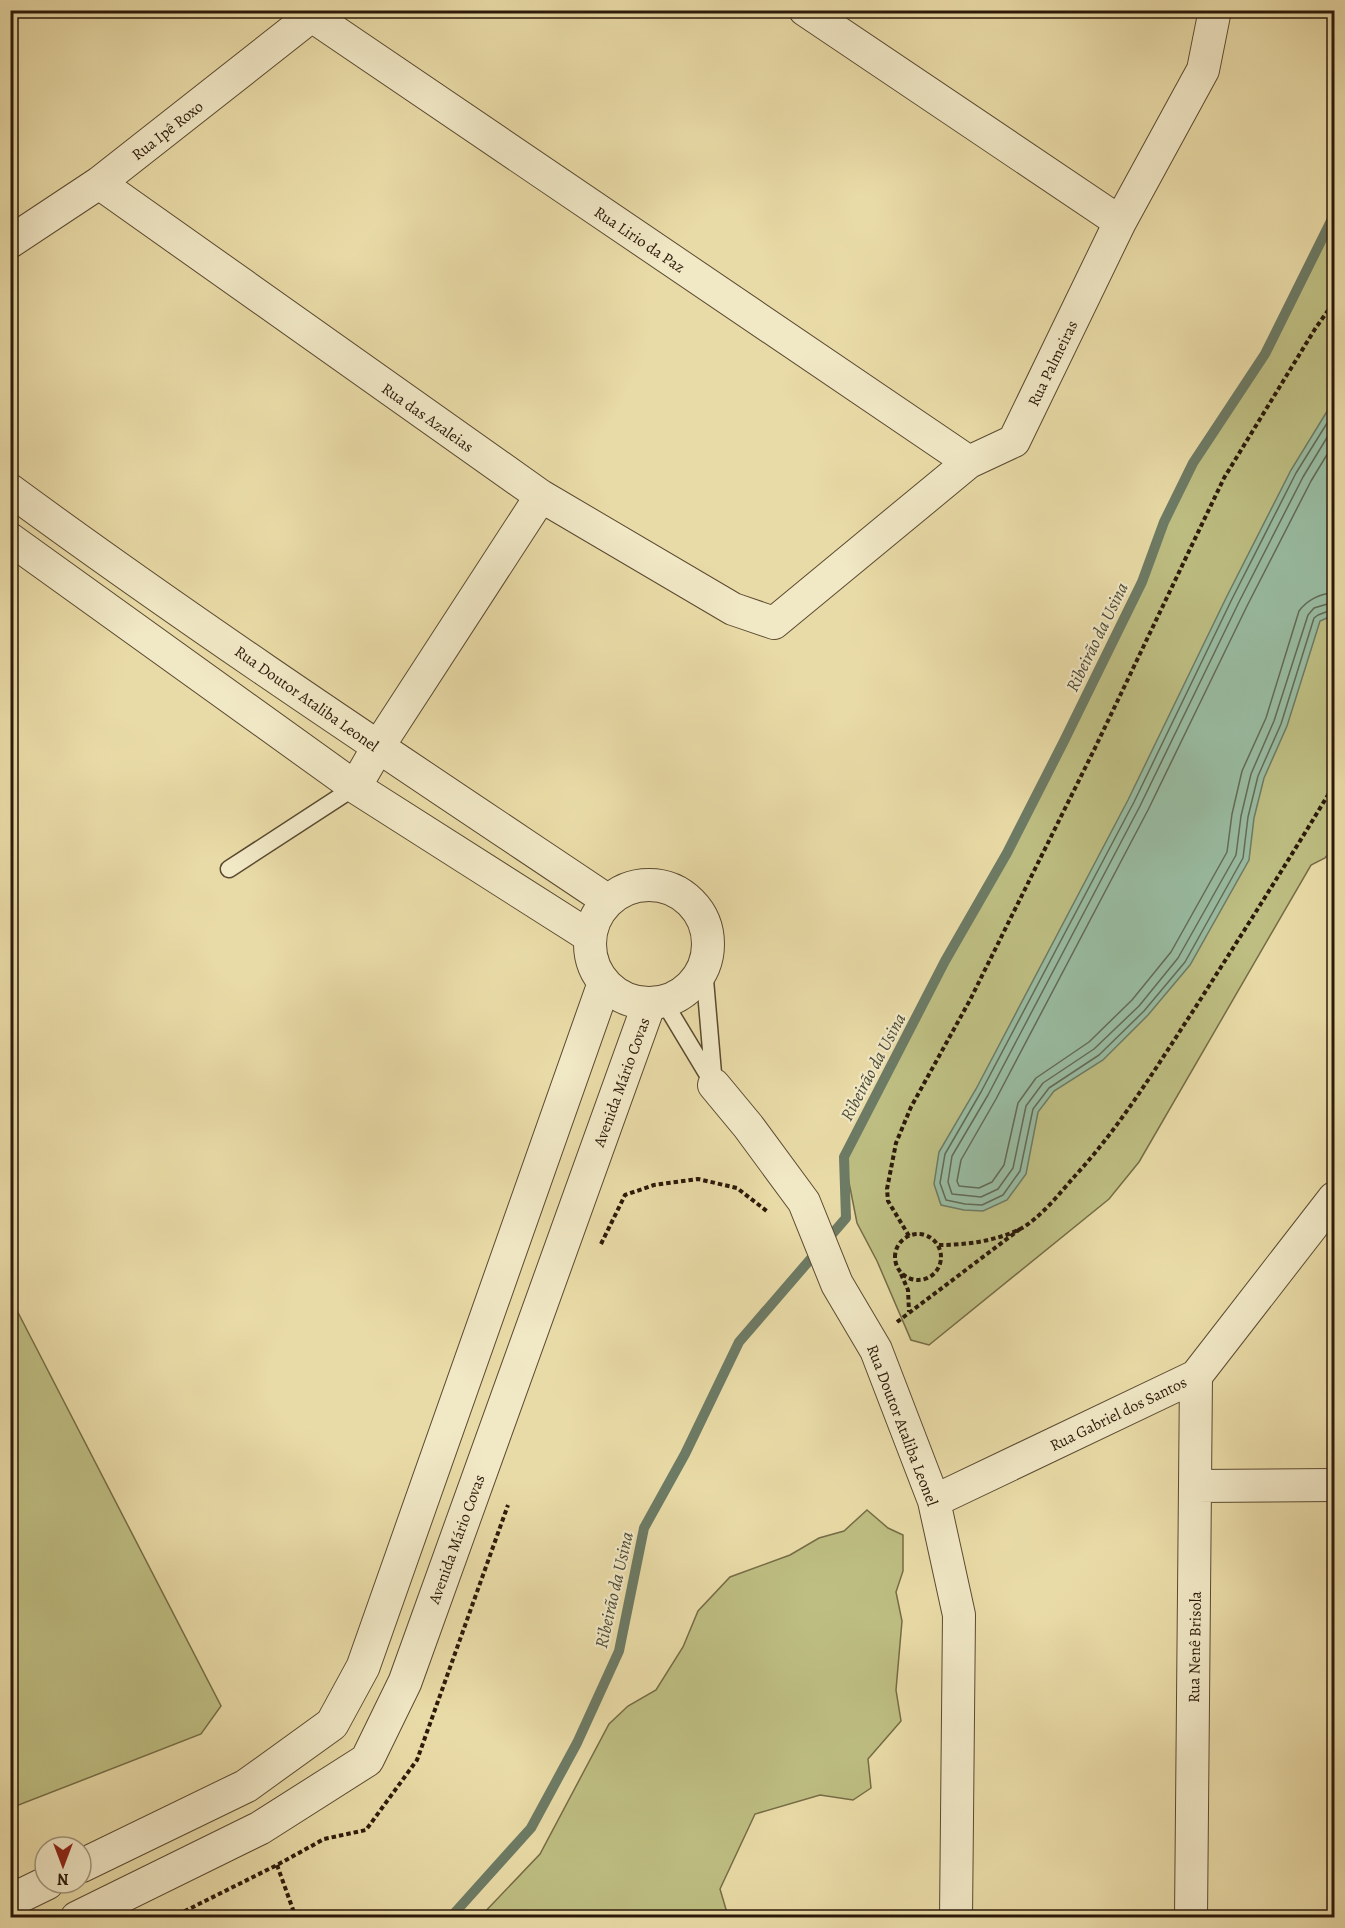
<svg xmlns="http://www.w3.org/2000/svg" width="1345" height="1928" viewBox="0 0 1345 1928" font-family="Alegreya,serif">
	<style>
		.green { fill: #bebe82; stroke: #756c46; stroke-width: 1.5 }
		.water { fill: #99bca2; stroke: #6d7b65; stroke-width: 1.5 }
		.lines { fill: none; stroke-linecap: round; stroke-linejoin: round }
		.shore { stroke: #626b56; stroke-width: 1.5 }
		.stream { stroke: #6d7b65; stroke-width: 10 }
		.service-casing { stroke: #5b4a31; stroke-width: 19 }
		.minor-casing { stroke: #5b4a31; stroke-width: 34 }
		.tertiary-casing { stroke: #5b4a31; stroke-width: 35 }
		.path { stroke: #2c1a0a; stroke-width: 4; stroke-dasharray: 4.5 3; stroke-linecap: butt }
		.service { stroke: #f1e8c6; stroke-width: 16 }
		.minor { stroke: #f1e8c6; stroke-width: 32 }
		.tertiary { stroke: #f1e8c6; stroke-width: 33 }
		.labels { text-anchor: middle; stroke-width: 4.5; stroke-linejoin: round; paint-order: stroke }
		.street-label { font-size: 16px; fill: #2c1a0a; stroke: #f1e8c6 }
		.water-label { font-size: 18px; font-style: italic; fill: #4d4b38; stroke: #f1e8c6 }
	</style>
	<rect width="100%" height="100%" fill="#e9dba7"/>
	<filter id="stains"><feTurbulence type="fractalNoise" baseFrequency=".00333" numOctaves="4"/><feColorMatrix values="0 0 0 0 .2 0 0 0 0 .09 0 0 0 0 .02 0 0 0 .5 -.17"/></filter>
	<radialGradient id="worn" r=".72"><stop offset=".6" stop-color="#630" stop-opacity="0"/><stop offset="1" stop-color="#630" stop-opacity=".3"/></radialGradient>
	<path class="green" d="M1334,215V847L1325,858L1311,865L1139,1162L1109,1199L929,1345L911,1340L877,1261L857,1223L844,1157L945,961L1007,853L1064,741L1142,582L1164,522L1193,463L1265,354Z
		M10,1297L221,1706L201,1734L11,1808Z
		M867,1510L888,1528L903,1535V1571L896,1592L902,1621L896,1690L901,1721L868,1759L871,1788L853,1800L820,1795L755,1814L720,1889L728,1916L726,1917H480L540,1854L609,1724L628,1706L656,1690L683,1647L698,1611L730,1577L790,1555L819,1538L844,1531Z"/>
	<path class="water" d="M1334,400V615L1320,621L1287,726L1264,778L1254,818L1249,860L1190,965L1148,1015L1103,1060L1054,1091L1038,1112L1026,1174L1007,1200L983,1211L964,1210L941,1205L934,1184L939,1152L976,1089L1128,800L1227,596L1291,470Z"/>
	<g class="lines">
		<path class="shore" d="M1334,412L1296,473L1232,599L1134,802L981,1092L945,1154L940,1183L946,1200L965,1204L982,1205L1003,1195L1020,1171L1033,1109L1049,1088L1099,1055L1144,1011L1185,962L1243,858L1248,817L1258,776L1281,724L1314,618L1318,615L1334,609
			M1334,426L1303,477L1239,602L1140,806L988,1095L952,1156L948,1182L952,1194L981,1197L998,1189L1013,1168L1026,1106L1043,1083L1094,1049L1139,1006L1178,958L1236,855L1241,816L1251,774L1274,721L1308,615L1314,608L1334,602
			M1334,443L1311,481L1247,606L1148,810L996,1099L961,1160L957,1181L959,1186L979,1188L992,1182L1004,1165L1018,1103L1036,1078L1089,1042L1132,1000L1171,952L1227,852L1232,814L1242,771L1266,718L1299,611C1307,600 1321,593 1334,593"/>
		<path class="stream" d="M450,1918L531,1828L577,1743L619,1651L644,1528L685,1454L739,1342L846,1218L844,1157L945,961L1007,853L1064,741L1142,582L1164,522L1193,463L1265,354L1334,215"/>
		<defs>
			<path id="service" d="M229,869L355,787
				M664,1002L714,1085L704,968"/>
			<path id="minor" d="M805,10L1120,222
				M312,16L969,462
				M99,183L541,496L733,609L774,623L969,462L1014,441L1120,222L1203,70L1215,10
				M10,242L99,183L319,10
				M10,490C205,633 407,766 607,900
				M10,539L355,787L589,936
				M355,787L378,747L541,496
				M590 944a59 59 0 1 1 118 0a59 59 0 1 1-118 0Z
				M714,1085L748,1126L804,1202L837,1284L876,1350L934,1501L959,1615L956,1918
				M1195,1486L1334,1485
				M934,1501L1196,1376L1334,1198
				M1191,1918L1196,1376"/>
			<path id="tertiary" d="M81,1866L246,1786L332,1724L363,1667L604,984
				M10,1901L47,1883
				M77,1918L260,1828L367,1760L405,1682L649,1004"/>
		</defs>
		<use href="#service" class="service-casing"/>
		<use href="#minor" class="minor-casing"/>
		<use href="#tertiary" class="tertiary-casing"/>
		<path class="path" d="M895 1257a23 23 0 1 1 46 0a23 23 0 1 1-46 0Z
			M909,1236L888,1201L887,1189L896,1143L911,1107L970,1000L1095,748L1224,478L1315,329L1334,302
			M601,1244L625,1195L654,1185L698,1179L737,1188L768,1212
			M939,1245C966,1245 997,1241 1022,1228C1041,1217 1060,1193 1074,1177C1121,1126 1157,1066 1195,1008C1242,934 1289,860 1334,785
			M901,1274L908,1290L909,1312
			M897,1322L1020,1229
			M277,1865L296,1918
			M171,1918L277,1865L324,1839L366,1830L417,1760L508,1505"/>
		<use href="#service" class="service"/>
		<use href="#minor" class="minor"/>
		<use href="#tertiary" class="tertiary"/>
	</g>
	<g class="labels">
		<g class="street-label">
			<text transform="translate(167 130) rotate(-38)" y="6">Rua Ipê Roxo</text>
			<text transform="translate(640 239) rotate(34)" y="6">Rua Lirio da Paz</text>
			<text transform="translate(1052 363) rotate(-64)" y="6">Rua Palmeiras</text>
			<text transform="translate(428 417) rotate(35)" y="6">Rua das Azaleias</text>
			<text transform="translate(307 698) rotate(35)" y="6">Rua Doutor Ataliba Leonel</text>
			<text transform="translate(621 1082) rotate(-70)" y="6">Avenida Mário Covas</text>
			<text transform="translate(1118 1413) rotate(-26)" y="6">Rua Gabriel dos Santos</text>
			<text transform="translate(903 1425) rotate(69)" y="6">Rua Doutor Ataliba Leonel</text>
			<text transform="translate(456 1539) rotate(-70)" y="6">Avenida Mário Covas</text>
			<text transform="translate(1194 1647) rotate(-89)" y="6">Rua Nenê Brisola</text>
		</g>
		<g class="water-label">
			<text transform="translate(1097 637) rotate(-64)" y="6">Ribeirão da Usina</text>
			<text transform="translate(873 1067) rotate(-62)" y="6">Ribeirão da Usina</text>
			<text transform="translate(614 1590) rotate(-77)" y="6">Ribeirão da Usina</text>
		</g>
	</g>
	<rect width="1345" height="1928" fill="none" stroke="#e9dba7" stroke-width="36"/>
	<rect x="12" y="12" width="1321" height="1904" fill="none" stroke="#2c1a0a" stroke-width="3"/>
	<rect x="18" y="18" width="1309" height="1892" fill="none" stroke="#2c1a0a" stroke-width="1.5"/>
	<g transform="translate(63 1865) rotate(180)"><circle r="28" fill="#f1e8c6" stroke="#a2967b" stroke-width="1.5"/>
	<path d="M0-4.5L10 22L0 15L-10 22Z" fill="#8f2418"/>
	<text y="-9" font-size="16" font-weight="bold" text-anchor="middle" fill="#2c1a0a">N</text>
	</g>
	<rect width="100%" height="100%" filter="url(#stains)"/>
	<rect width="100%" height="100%" fill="url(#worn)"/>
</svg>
